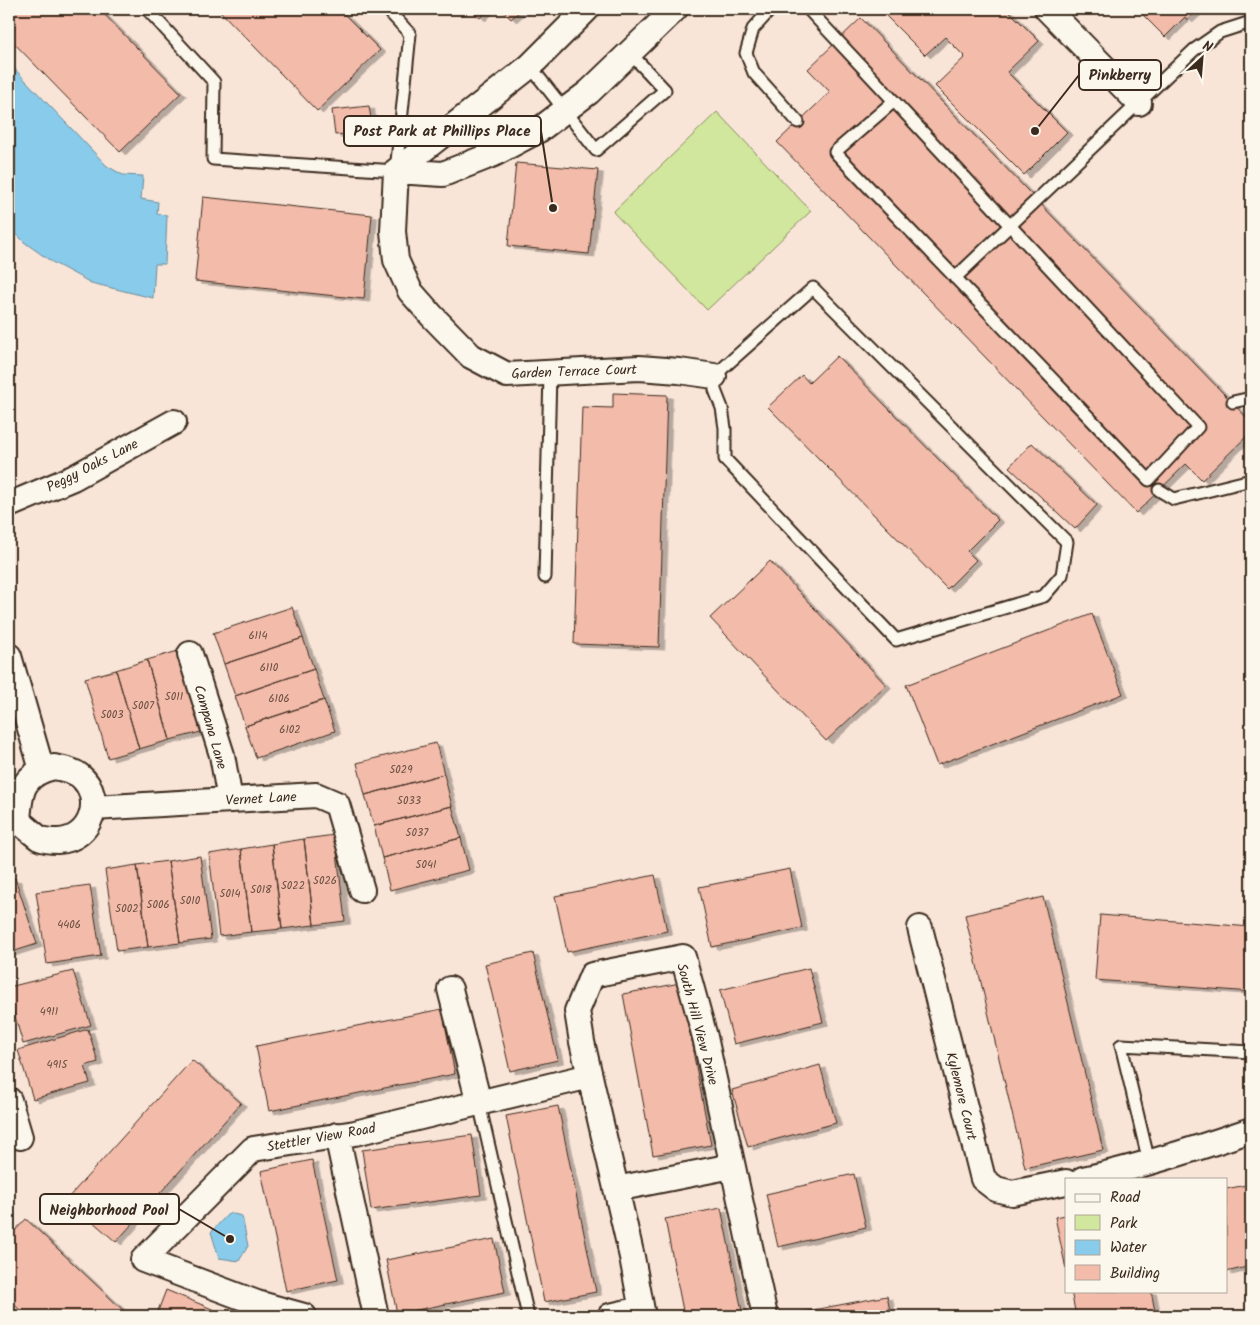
<svg xmlns="http://www.w3.org/2000/svg" width="1260" height="1325" viewBox="0 0 1260 1325" font-family="Kalam,sans-serif">
	<style>
		.green { fill: #d1e79d; stroke: #86885e }
		.water { fill: #89cbea; stroke: #6a8b98 }
		.building { fill: #f3bba9; stroke: #3b2a1e; filter: url(#shadow) }
		.lines { fill: none; stroke-linecap: round; stroke-linejoin: round }
		.service-casing { stroke: #3b2a1e; stroke-width: 15 }
		.minor-casing { stroke: #3b2a1e; stroke-width: 28 }
		.service { stroke: #fbf7ec; stroke-width: 11 }
		.minor { stroke: #fbf7ec; stroke-width: 24 }
		.labels { text-anchor: middle; stroke-width: 4.5; stroke-linejoin: round; paint-order: stroke }
		.number-label { font-size: 11px; fill: #694e41 }
		.street-label { font-size: 14px; fill: #3b2a1e; stroke: #fbf7ec }
		.leader { fill: none; stroke: #3b2a1e; stroke-width: 2 }
		.callout-dot { fill: #3b2a1e; stroke: #fbf7ec; stroke-width: 2 }
		.callout { fill: #fbf7ec; stroke: #3b2a1e; stroke-width: 2 }
		.callout-label { font-size: 15px; text-anchor: middle; font-weight: bold; fill: #3b2a1e }
	</style>
	<defs>
		<filter id="shadow"><feDropShadow dx="5.5" dy="3" stdDeviation="0" flood-color="#0004"/></filter>
	</defs>
	<rect width="100%" height="100%" fill="#f9e5d8"/>
	<filter id="ink" filterUnits="userSpaceOnUse"><feTurbulence type="fractalNoise" baseFrequency=".02" numOctaves="2"/><feDisplacementMap in="SourceGraphic" scale="10" xChannelSelector="R" yChannelSelector="G"/><feConvolveMatrix kernelMatrix="1 2 1 2 8 2 1 2 1" color-interpolation-filters="sRGB"/></filter>
	<g filter="url(#ink)">
		<path class="green" d="M717,112L811,211L707,310L613,212Z"/>
		<path class="water" d="M9,63L107,166L123,175L143,176L141,199L158,202L157,214L167,215L165,264H155L153,298L91,283L52,262L24,242L9,226Z
			M229,1213L242,1216L248,1246L239,1261L219,1258L211,1232Z"/>
		<path class="building" d="M9,9H99L181,93L120,152L9,38Z
			M218,9H339L380,50L317,111Z
			M470,9H489L480,18Z
			M501,9H522L511,19Z
			M879,9H1007L1039,41L1007,72L1067,132L1024,175L935,86L965,57L945,37L925,55Z
			M1137,9H1199L1187,20L1185,17L1165,37Z
			M861,18L1251,422V432L1202,480L1186,464L1136,513L777,142L830,92L808,69Z
			M369,106L373,131L335,135L332,110Z
			M516,163L598,170L589,254L508,246Z
			M203,197L372,215L364,299L195,281Z
			M837,356L998,520L967,551L976,560L947,589L768,407L802,375L809,383Z
			M613,393L667,395L659,647L574,644L582,407L613,408Z
			M1032,443L1097,505L1075,529L1009,467Z
			M770,561L886,685L826,741L710,618Z
			M292,607L303,638L224,664L213,633Z
			M1092,614L1123,694L937,765L906,685Z
			M303,638L314,669L235,696L224,664Z
			M178,651L201,732L170,740L147,660Z
			M147,660L170,740L139,749L116,670Z
			M314,669L324,700L245,726L235,696Z
			M116,670L139,749L108,758L85,678Z
			M324,700L335,731L256,758L245,726Z
			M436,743L444,774L365,795L357,763Z
			M444,774L452,806L374,826L365,795Z
			M452,806L461,838L382,858L374,826Z
			M335,835L345,921L314,925L304,839Z
			M461,838L469,870L390,890L382,858Z
			M304,839L314,925L282,929L272,844Z
			M272,844L282,929L251,932L241,849Z
			M241,849L251,932L219,936L209,854Z
			M200,856L211,939L180,943L168,861Z
			M168,861L180,943L148,947L137,865Z
			M137,865L148,947L117,951L105,870Z
			M790,869L802,928L712,947L699,887Z
			M655,875L667,931L567,952L555,896Z
			M15,878L37,944L9,953V880Z
			M90,885L101,956L47,964L36,892Z
			M1043,897L1103,1150L1025,1168L965,915Z
			M1100,915L1251,927V992L1095,980Z
			M533,953L558,1060L510,1071L485,964Z
			M809,968L823,1022L734,1044L720,990Z
			M73,971L91,1025L23,1044L9,996V987Z
			M680,983L711,1145L653,1155L623,994Z
			M442,1009L455,1074L269,1111L256,1046Z
			M88,1029L98,1062L85,1066L90,1083L33,1099L18,1050Z
			M192,1060L241,1103L116,1242L67,1199Z
			M820,1065L836,1123L748,1147L732,1090Z
			M558,1106L596,1292L544,1302L506,1116Z
			M472,1135L481,1195L371,1210L362,1150Z
			M312,1160L338,1280L286,1291L261,1171Z
			M854,1174L866,1227L778,1247L766,1194Z
			M1251,1184V1266L1226,1272V1189Z
			M721,1208L743,1316H684L665,1219Z
			M1066,1215V1269L1055,1217Z
			M26,1219L125,1312L121,1316H26L9,1299V1237Z
			M494,1239L505,1292L397,1314L386,1260Z
			M166,1290L217,1311L215,1316H156Z
			M1071,1291H1151L1156,1316H1076Z
			M887,1296L891,1316H798L797,1313Z"/>
		<g class="lines">
			<defs>
				<path id="service" d="M147,9L214,82L213,159L396,171L410,34L387,9
					M771,9L753,29L746,53L754,73L798,122
					M808,9L1198,427L1149,480L835,152L894,101
					M530,66L596,150L665,90L630,53
					M955,278L1194,50L1220,32L1251,22
					M813,288L1067,542L1062,575L1044,596L896,640L725,459V428L722,408L715,390L714,376Z
					M1233,402L1251,398
					M1159,490L1174,499L1251,480
					M545,577L550,373
					M479,1103L528,1316
					M1149,1162L1121,1045L1251,1052"/>
				<path id="minor" d="M587,9L530,66L396,171L443,174L494,154L539,130L589,92L675,9
					M1047,9L1139,103
					M396,171L393,231L396,260L410,291L432,316L471,356L507,375L639,368L679,371L714,376
					M9,505L73,478L174,422
					M190,654L222,755L230,800
					M9,656L42,770
					M54,767C63,769 73,770 80,776C105,797 92,840 58,841C52,841 45,841 39,838C32,833 25,826 18,821C20,791 22,774 54,767Z
					M93,808L316,795L337,804L362,890
					M920,928L983,1179L996,1189L1012,1193L1066,1182
					M450,989L479,1103
					M9,1100L20,1137
					M337,1135L376,1316
					M1083,1179C1140,1167 1196,1149 1251,1130
					M616,1189L732,1166
					M304,1316L257,1303L143,1260L253,1149L355,1133L590,1076
					M610,1316L641,1309
					M643,1316L632,1257L582,1042L577,1011L592,975L683,957L705,1037L765,1316"/>
			</defs>
			<use href="#service" class="service-casing"/>
			<use href="#minor" class="minor-casing"/>
			<use href="#service" class="service"/>
			<use href="#minor" class="minor"/>
		</g>
	</g>
	<g class="labels">
		<g class="number-label">
			<text x="258" y="639">6114</text>
			<text x="269" y="671">6110</text>
			<text x="174" y="700">5011</text>
			<text x="279" y="702">6106</text>
			<text x="143" y="709">5007</text>
			<text x="112" y="718">5003</text>
			<text x="290" y="733">6102</text>
			<text x="401" y="773">5029</text>
			<text x="409" y="804">5033</text>
			<text x="417" y="836">5037</text>
			<text x="426" y="868">5041</text>
			<text x="325" y="884">5026</text>
			<text x="293" y="889">5022</text>
			<text x="261" y="893">5018</text>
			<text x="230" y="897">5014</text>
			<text x="190" y="904">5010</text>
			<text x="158" y="908">5006</text>
			<text x="127" y="912">5002</text>
			<text x="69" y="928">4406</text>
			<text x="49" y="1015">4911</text>
			<text x="57" y="1068">4915</text>
		</g>
		<g class="street-label">
			<text transform="translate(574 371) rotate(-2)" y="5">Garden Terrace Court</text>
			<text transform="translate(92 465) rotate(-27)" y="5">Peggy Oaks Lane</text>
			<text transform="translate(211 727) rotate(74)" y="5">Campana Lane</text>
			<text transform="translate(261 798) rotate(-3)" y="5">Vernet Lane</text>
			<text transform="translate(698 1024) rotate(75)" y="5">South Hill View Drive</text>
			<text transform="translate(962 1096) rotate(76)" y="5">Kylemore Court</text>
			<text transform="translate(321 1137) rotate(-10)" y="5">Stettler View Road</text>
		</g>
	</g>
	<path class="leader" d="M1035 131L1079 75M553 208L541 131M230 1239L179 1209"/>
	<g class="callout-dot">
		<circle cx="1035" cy="131" r="5"/>
		<circle cx="553" cy="208" r="5"/>
		<circle cx="230" cy="1239" r="5"/>
	</g>
	<g class="callout">
		<rect x="1079" y="60" width="82" height="30" rx="5"/>
		<rect x="344" y="116" width="197" height="30" rx="5"/>
		<rect x="40" y="1194" width="139" height="30" rx="5"/>
	</g>
	<g class="callout-label">
		<text x="1120" y="80">Pinkberry</text>
		<text x="442" y="136">Post Park at Phillips Place</text>
		<text x="109" y="1215">Neighborhood Pool</text>
	</g>
	<rect width="1260" height="1325" fill="none" stroke="#fbf7ec" stroke-width="30"/>
	<rect x="15" y="15" width="1230" height="1295" fill="none" stroke="#3b2a1e" stroke-width="2" filter="url(#ink)"/>
	<rect x="1065" y="1178" width="162" height="115" fill="#fbf7ec" stroke="#aea59a"/>
	<rect x="1075" y="1194" width="25" height="8" fill="#fbf7ec" stroke="#aea59a"/>
	<text x="1110" y="1202" font-size="15" fill="#3b2a1e">Road</text>
	<rect x="1075" y="1215" width="25" height="15" fill="#d1e79d" stroke="#aea59a"/>
	<text x="1110" y="1228" font-size="15" fill="#3b2a1e">Park</text>
	<rect x="1075" y="1240" width="25" height="15" fill="#89cbea" stroke="#aea59a"/>
	<text x="1110" y="1252" font-size="15" fill="#3b2a1e">Water</text>
	<rect x="1075" y="1265" width="25" height="15" fill="#f3bba9" stroke="#aea59a"/>
	<text x="1110" y="1278" font-size="15" fill="#3b2a1e">Building</text>
	<g transform="translate(1202 58) rotate(26)" stroke="#fbf7ec" stroke-width="4" paint-order="stroke">
	<path d="M0-4L9 19L0 12L-9 19Z" fill="#3b2a1e"/>
	<text y="-8" font-size="14" font-weight="bold" text-anchor="middle" fill="#3b2a1e">N</text>
	</g>
</svg>
